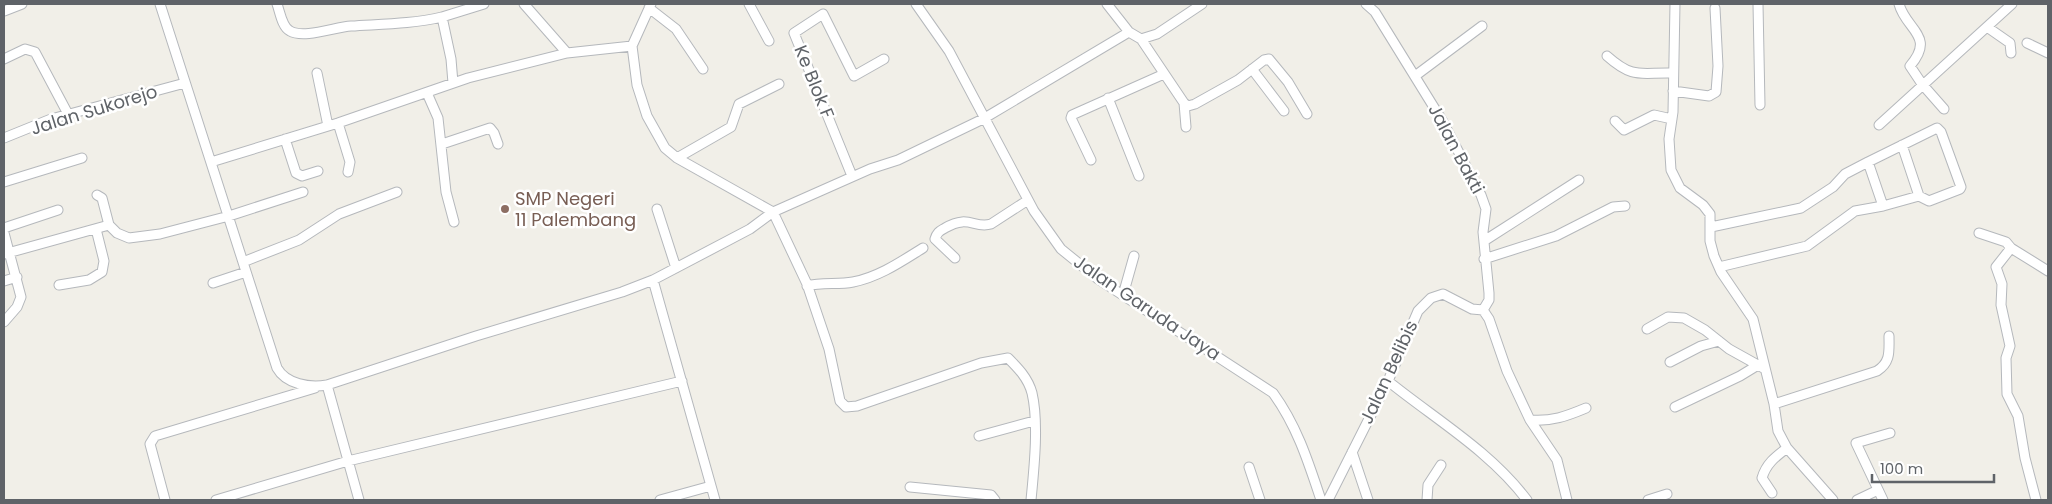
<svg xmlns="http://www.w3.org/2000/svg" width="2052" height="504" viewBox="0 0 2052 504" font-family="Poppins,sans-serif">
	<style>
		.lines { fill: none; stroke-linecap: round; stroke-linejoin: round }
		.street-casing { stroke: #b5b8bc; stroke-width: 11 }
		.street { stroke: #fff; stroke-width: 9 }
		.education-dot { fill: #8d6e63; stroke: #fff; stroke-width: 2 }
		.labels { text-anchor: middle; stroke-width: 5; stroke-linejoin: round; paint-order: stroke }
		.street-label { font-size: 18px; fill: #5f6368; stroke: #fff }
		.education-label { font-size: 18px; fill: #785e54; stroke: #fff; text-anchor: start }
	</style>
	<rect width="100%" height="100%" fill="#f1efe8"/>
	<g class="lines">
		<defs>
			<path id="street" d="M160,4L277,368C286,384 309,388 327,385L476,336L622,292L653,280
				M277,4C280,12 282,27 290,31C304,39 335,27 351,26C382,24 412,24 442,17
				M524,4L567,53
				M651,4L632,46L637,85L647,116L665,148L677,158L773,212L807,284L829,349L840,401L846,407L857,406L981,363L1008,358C1018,368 1028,378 1032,393C1039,423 1034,469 1031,500
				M749,4L769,41
				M916,4L949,51L1034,211L1061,249L1098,279L1273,393C1297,426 1308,461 1321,500
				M1107,4L1129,32
				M1366,4L1375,12L1443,122L1481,195L1486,209L1483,232L1489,293V300L1483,310
				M1675,4L1673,112L1669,139L1671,170L1680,188L1703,205L1710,214V241L1714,256L1721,272L1753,319L1774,404
				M1758,4L1760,105
				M1899,4C1906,30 1936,36 1910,66L1922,84L1944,109
				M649,8L676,29L703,69
				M4,11L22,4
				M1987,27L2010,43L2011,53
				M1141,39L1184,103L1188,106L1195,104L1238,80L1264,60L1269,59L1288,82L1307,114
				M2027,43L2048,53
				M1607,56C1634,80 1641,72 1673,73
				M4,59L25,49L35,52L68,114
				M1252,69L1284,111
				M317,73L328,126
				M1415,76L1482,26
				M453,83L451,59L442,17L484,4
				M1673,91L1709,96L1716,92L1718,66L1715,8
				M427,93L438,118L446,192L454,222
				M1108,98L1139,176
				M1184,103L1186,127
				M1615,121L1624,130L1654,115L1672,119
				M338,123L350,162L348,172
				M1879,125L2012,4
				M4,138L51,119L185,83
				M285,139L296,173L302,176L318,171
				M442,144L490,128L494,133L498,144
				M1902,145L1919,196
				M677,158L731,127L739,104L779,84
				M1091,160L1071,118L1072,115L1164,74
				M211,162L338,123L468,78L567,53L632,46
				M1868,162L1937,128L1941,132L1961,187L1960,189L1929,201L1919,196L1883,206
				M852,176L794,33L823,14L854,76L884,59
				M4,182L82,158
				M97,195L102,198L109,225
				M657,209L676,268
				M1711,227L1801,208L1833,187L1845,174L1868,162L1883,206L1855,211L1807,246L1719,267
				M4,228L58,210
				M4,233L21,297L17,307L4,322
				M1979,233L2006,242L2011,248L2048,271
				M1484,241L1579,180
				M2011,248L1996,267L2002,284L2001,305L2010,346L2006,358L2007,394L2018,416L2025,458L2036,500
				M4,254L109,225L117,233L129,238L160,234L229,216L303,192
				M955,258L935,239C937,232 940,231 945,228C969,214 974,229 991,224L1028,200
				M1484,259L1556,236L1613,207L1625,206
				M243,262L299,240L339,214L397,192
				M4,281L17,277
				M213,283L246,272
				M59,285L89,280L102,272L104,261L96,229
				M807,286C822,282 838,285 853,282C879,277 902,261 923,248
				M1123,295L1134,256
				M1483,310L1489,319L1507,371L1530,420L1557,460L1567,500
				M1647,329L1668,317L1684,318L1705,330L1729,349L1765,369
				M1670,362L1701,346L1719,341
				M1388,381C1435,419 1490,451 1527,500
				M327,385L359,500
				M1675,407L1740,376L1758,365
				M1530,420C1551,422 1567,416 1586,408
				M979,436L1034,421
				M1352,452L1368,500
				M1249,467L1260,500
				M910,487L991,495L995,500
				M1772,493L1762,478C1766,464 1775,457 1787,448
				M165,500L150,444L155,436L315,388
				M216,500L348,461L682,381
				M660,500L711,486
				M715,500L653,280L750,229L773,212L870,169L898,160L983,119L1129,32L1141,39L1157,34L1202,4
				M1328,500L1388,381L1418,311L1431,298L1443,294L1472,309L1483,310
				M1427,500L1428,485L1441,465
				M1648,500L1667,494
				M1833,500L1787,448L1778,431L1774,404L1877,371C1891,362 1889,351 1889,336
				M1857,500L1878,490
				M1883,500L1856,443L1890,433"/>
		</defs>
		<use href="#street" class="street-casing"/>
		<use href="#street" class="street"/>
	</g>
	<circle class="education-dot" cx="505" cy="209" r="5"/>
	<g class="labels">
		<g class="street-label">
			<text transform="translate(814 82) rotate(68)" y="6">Ke Blok F</text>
			<text transform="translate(94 110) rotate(-17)" y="6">Jalan Sukorejo</text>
			<text transform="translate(1456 149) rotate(62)" y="6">Jalan Bakti</text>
			<text transform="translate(1147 308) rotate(34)" y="6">Jalan Garuda Jaya</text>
			<text transform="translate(1389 372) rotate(-65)" y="6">Jalan Belibis</text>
		</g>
		<g class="education-label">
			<text x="515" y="205">SMP Negeri<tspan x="515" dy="21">11 Palembang</tspan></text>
		</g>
	</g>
	<rect width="2052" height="504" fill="none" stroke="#5f6368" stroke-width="10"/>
	<path d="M1872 474v8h122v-8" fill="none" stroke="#5f6368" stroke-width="2.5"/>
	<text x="1880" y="474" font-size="15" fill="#5f6368" stroke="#ffffff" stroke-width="4" paint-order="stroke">100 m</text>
</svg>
